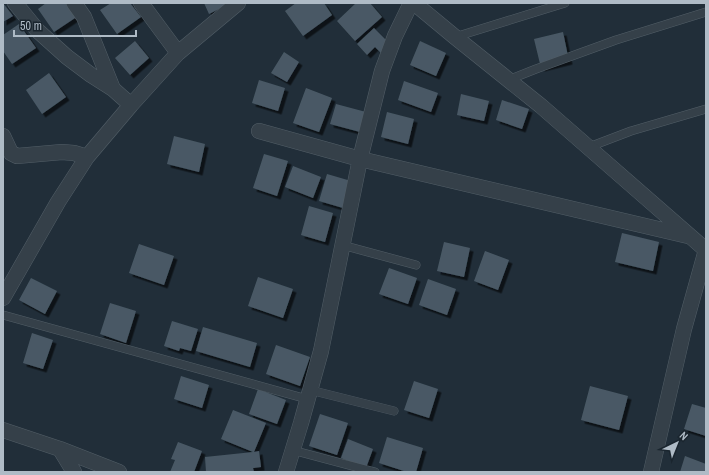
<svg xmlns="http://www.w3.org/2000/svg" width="709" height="475" viewBox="0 0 709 475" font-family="'Archivo Narrow',sans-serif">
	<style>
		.building { fill: #495965; filter: url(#shadow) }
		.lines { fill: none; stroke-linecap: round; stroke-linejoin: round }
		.service-casing { stroke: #525e67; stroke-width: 9 }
		.minor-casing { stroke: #525e67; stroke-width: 16 }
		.service { stroke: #354049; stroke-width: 8 }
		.minor { stroke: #354049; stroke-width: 15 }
	</style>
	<defs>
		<filter id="shadow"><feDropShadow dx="3.5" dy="3.5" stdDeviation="0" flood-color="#0009"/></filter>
	</defs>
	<rect width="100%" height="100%" fill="#212e39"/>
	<path class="building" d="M3,3L13,16L3,22Z
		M46,3H69L78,16L54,32L38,9Z
		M111,3H130L141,17L117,34L100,10Z
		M204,3H231L209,14Z
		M296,3H324L332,15L303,36L285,11Z
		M356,3H370L382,17L355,41L337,21Z
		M19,24L36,48L12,64L3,51V35Z
		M374,28L390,44L381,53L375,47L367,55L357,44Z
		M563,32L569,61L541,68L534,39Z
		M135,41L149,58L130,75L115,58Z
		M420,41L446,53L436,76L410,65Z
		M284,52L299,62L287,82L271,73Z
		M49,73L66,97L42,114L26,90Z
		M259,80L285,88L278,111L252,103Z
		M404,81L438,93L431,112L398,100Z
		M306,88L332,98L319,132L293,123Z
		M461,94L489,101L484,121L457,115Z
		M502,100L529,109L522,129L496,120Z
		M336,104L366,112L360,132L330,124Z
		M387,112L414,119L408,144L381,137Z
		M174,136L205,144L199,172L167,164Z
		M264,154L288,161L277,196L253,188Z
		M293,166L321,177L313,198L285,187Z
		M327,174L351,181L343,208L319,201Z
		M309,206L333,213L325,242L301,235Z
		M622,233L659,242L653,271L615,262Z
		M444,242L470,248L464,277L437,271Z
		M139,244L174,256L164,285L129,273Z
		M485,251L509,260L498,290L474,281Z
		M389,268L417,278L408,304L379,294Z
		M258,277L293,289L283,318L248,306Z
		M31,278L57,291L45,314L19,300Z
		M428,279L456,289L447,315L419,305Z
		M110,303L136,311L126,343L100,334Z
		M172,321L198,329L191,351L180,348L179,351L164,346Z
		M203,327L257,343L250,367L196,351Z
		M32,333L53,340L43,369L23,363Z
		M276,345L310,357L300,386L266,374Z
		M181,376L209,385L202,408L174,399Z
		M414,381L438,389L429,418L404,410Z
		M590,386L628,396L619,430L581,420Z
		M258,389L286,400L277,424L249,414Z
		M692,404L706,408V436L684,429Z
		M233,410L266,423L254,452L259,451L261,467L253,468L254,472H206L205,457L253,452L221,439Z
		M320,414L348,423L337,455L309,446Z
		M387,437L423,448L416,472H407L379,463Z
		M348,439L373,449L366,468L341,458Z
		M178,442L202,451L194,472H170L175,460L171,459Z
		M685,456L706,464V472H680Z"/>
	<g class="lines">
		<defs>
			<path id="service" d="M455,37L565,3
				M508,80L536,69L616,40L706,12
				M589,147L631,131L706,109
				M342,245L416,265
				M3,315L307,399
				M310,390L394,411
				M292,450L375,472"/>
			<path id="minor" d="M15,3L38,31L67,57L91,75L113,89L131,105
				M74,3L84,17L113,89
				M141,3L178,53
				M414,3L455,37L541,106L706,250L684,329L651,472
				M259,131L360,159L688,236
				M3,136L11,153L17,156L62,152L74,153L87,157
				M3,298L58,202L87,157L131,105L178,53L238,3
				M3,430L60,449L119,472
				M60,449L74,472
				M286,472L301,423L321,351L360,159L382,71L395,36L411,3"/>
		</defs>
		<use href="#service" class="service-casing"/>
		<use href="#minor" class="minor-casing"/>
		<use href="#service" class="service"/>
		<use href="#minor" class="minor"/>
	</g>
	<rect width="709" height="475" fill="none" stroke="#afbbc6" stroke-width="8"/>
	<g transform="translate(677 443) rotate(43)" stroke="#1a252e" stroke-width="3" paint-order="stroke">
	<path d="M0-3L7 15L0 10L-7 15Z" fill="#afbbc6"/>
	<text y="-6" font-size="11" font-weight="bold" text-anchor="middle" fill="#afbbc6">N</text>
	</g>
	<path d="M14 30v6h122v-6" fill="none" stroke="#afbbc6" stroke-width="2"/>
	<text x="20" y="30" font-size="12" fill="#afbbc6" stroke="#1a252e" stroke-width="3" paint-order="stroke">50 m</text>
</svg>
